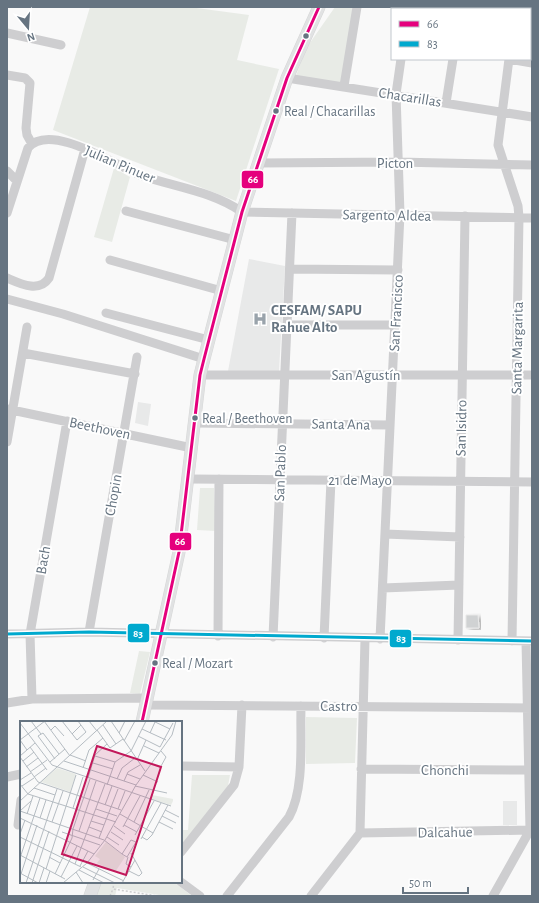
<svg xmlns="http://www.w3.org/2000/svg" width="539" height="903" viewBox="0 0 539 903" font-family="'Alegreya Sans',sans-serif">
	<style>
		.built { fill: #e8e9e9 }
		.green { fill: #e8ebe6 }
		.building { fill: #d0d2d3; stroke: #e8e8e8; filter: url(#shadow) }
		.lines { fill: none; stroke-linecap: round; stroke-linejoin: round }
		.major-casing { stroke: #d6d7d7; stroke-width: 13 }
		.path { stroke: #cccdce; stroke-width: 1.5; stroke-dasharray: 2 2; stroke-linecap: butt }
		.minor { stroke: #ceced0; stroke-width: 9 }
		.major { stroke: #e1e2e3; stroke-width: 12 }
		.bus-1-casing { stroke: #fff; stroke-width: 6 }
		.bus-2-casing { stroke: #fff; stroke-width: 6 }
		.bus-1 { stroke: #e5007d; stroke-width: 3 }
		.bus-2 { stroke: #00a9ce; stroke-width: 3 }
		.bus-dot { fill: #667481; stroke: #fff; stroke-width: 1.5 }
		.labels { text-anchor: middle; stroke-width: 4; stroke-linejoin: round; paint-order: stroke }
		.bus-label { font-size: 14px; fill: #667481; stroke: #fff; text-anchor: start }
		.street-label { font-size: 15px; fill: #667481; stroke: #fff }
		.poi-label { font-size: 15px; font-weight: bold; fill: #667481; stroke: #fff; text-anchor: start }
		.inset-road { fill: none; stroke: #b5bcc2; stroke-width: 1 }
		.view { fill: #c2185b; fill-opacity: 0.15; stroke: #c2185b; stroke-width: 2 }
		.inset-edge { fill: none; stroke: #667481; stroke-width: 2 }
		.line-badge { stroke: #fff; stroke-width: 1.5 }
		.badge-label { font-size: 11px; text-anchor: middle; font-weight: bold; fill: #fff }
	</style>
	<defs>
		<filter id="shadow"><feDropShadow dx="4.5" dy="2.5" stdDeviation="2" flood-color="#0004"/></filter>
	</defs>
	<rect width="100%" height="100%" fill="#f9f9f9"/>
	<path class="built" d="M249,259L285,266L279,371H228Z
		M138,402L151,404L148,426L135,423Z
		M503,801H517V825H503Z"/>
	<path class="green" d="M90,7H189L249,15L237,60L279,69L236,201L53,130Z
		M335,7H353L342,85L295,78L307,47Z
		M114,168L130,177L112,242L94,237Z
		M200,488H214L216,531L197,530Z
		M139,651L150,652L140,694L130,693Z
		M306,717L357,718L355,763L306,764Z
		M192,775H230L228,786L181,847V830H188Z
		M100,882H174L192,896H165L117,888L115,896H94Z"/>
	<path class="building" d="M466,615H478L479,628H466Z"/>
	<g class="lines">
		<defs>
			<path id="major" d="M142,722L179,552L200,375L204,359L242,212L287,78L319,7
				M90,896L95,882"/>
		</defs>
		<use href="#major" class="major-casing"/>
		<path class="path" d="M114,882L113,889L157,896
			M110,896L113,889"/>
		<path class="minor" d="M408,9L409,7
			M461,9L462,7
			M517,9V7
			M7,33L61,45
			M7,75L25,78L30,83L26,128L27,135L32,144
			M287,78L532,117
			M344,86L357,7
			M446,103L453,59
			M259,163L398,162L532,165
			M7,171L16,180
			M126,211L235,240
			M7,213L28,148C50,121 116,166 140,175C174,187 212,191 242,212L532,218
			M110,260L222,291
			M290,269L398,270
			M7,278C21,284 39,293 49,278L85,149
			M7,299L63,314L204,359
			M106,313L209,340
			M287,325H395
			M23,353L135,374
			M200,375H532
			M7,409L192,448
			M195,423L390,425
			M7,442L27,327
			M189,479L532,482
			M385,534L460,537
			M383,588L459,585
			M89,632L137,357
			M7,634L89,632L532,641
			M218,636L219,479
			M273,637L292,213
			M324,638L331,480
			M380,639L400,214L396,94L401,59
			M458,640L465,216
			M512,641L519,217L518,206L498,145L509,59L532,63
			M32,699L30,634L67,421
			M7,703L32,699L148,698
			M146,705L532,708
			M181,766L239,767
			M361,769L528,770
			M7,777L21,774
			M18,825L21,800
			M360,833L365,639
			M360,833L530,830
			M181,852L234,785L239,767L242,705
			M181,882L200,896
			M227,896L289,817C305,788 300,739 301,706
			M311,896L360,833
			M493,896L530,830L526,641"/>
		<use href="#major" class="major"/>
		<defs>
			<path id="bus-1" d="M142,722L179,552L200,375L204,359L242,212L287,78L319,7"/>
			<path id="bus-2" d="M7,634L89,632L532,641"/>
		</defs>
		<use href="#bus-1" class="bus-1-casing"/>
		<use href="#bus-2" class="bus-2-casing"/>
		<use href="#bus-1" class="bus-1"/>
		<use href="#bus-2" class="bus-2"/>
	</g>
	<defs>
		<symbol id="hospital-bare" viewBox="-9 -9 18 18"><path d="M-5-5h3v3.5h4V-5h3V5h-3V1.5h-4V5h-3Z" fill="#99a3ab" stroke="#fff" stroke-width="2.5" paint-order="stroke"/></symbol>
	</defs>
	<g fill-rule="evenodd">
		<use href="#hospital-bare" x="250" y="309" width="20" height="20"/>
	</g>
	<g class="bus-dot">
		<circle cx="306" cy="36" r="3.5"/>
		<circle cx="276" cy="111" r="3.5"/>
		<circle cx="195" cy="418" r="3.5"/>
		<circle cx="155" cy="663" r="3.5"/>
	</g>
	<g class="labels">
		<g class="bus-label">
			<text x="284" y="116">Real / Chacarillas</text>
			<text x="202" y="423">Real / Beethoven</text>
			<text x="162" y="668">Real / Mozart</text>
		</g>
		<g class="street-label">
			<text transform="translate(410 97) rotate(9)" y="5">Chacarillas</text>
			<text x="395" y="168">Picton</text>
			<text transform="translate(120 164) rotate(23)" y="5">Julian Pinuer</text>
			<text transform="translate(387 215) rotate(1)" y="5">Sargento Aldea</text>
			<text transform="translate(396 313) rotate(-87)" y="5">San Francisco</text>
			<text transform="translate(517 348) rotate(-89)" y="5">Santa Margarita</text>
			<text x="366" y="380">San Agustín</text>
			<text transform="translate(341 424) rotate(1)" y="5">Santa Ana</text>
			<text transform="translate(100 428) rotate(12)" y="5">Beethoven</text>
			<text transform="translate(461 428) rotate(-89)" y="5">San Isidro</text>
			<text transform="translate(280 473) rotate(-88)" y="5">San Pablo</text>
			<text x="360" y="485">21 de Mayo</text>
			<text transform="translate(113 495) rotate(-80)" y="5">Chopin</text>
			<text transform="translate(43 560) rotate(-80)" y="5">Bach</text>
			<text x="339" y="711">Castro</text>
			<text x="445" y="775">Chonchi</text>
			<text transform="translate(445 832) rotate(-1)" y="5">Dalcahue</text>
		</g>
		<g class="poi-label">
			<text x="271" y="315">CESFAM/ SAPU<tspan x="271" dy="17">Rahue Alto</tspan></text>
		</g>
	</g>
	<g transform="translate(20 721)">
		<rect width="162" height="162" fill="#f9f9f9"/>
		<path d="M37,47L56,53L50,71L21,61ZM132,74L153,78V80L151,84L131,78ZM86,121L105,136L95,151L77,142L80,138L75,135Z" fill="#e8ebe6"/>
		<path class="inset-road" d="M11,0L21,13M24,0L50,35M42,0L57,19L66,11L58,0M69,0L77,10M91,0L125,50M133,0L150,8M0,2L32,44L151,85M83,4L96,23M122,8L146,19M31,9L35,5L44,15M77,9L90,27L103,18M99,12L105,0M130,12L135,1M52,13L61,4M118,15L140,26L153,2M0,19L25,0M0,19L7,29M104,20L115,0M124,25L139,32M10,26L27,49M50,34L66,40M0,35L15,22M75,35L95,41M0,36L18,61L101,89M35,38L18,15L23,12L39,33M117,39L126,19M3,40L14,31M44,40L116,64M30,41L45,28M95,41L111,30L126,0M73,42L93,48M6,46L18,37M63,47L69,29L83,17M140,47L146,36L141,30M10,51L27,39M107,53L120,58M123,54L138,61M14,56L26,47M68,57L75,34L87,23M97,58L102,47L115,37M0,59L11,52M104,60L108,51L120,44M0,63L8,73L96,101M87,64L95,41M2,65L14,57M115,65L147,72M14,67L35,74M0,80L87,0M85,84L92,65M53,87L63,56M76,88L97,95M98,88L105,70M145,89L159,96M0,90L84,119L102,133L107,136L116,121L111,119L102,133M0,90L11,80M7,93L13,75M100,93L133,112M142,95L156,102M0,97L74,133M20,97L26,79M71,100L84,104M32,101L43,70M114,101L129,69M139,101L153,108M104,104L117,111M94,105L105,113M69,106L82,111M103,106L120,75M59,110L76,60M42,111L80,124M91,111L103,119M0,113L5,99M115,114L134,80M0,116L61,146M87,116L99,124M122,116L127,119L132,114L148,84M79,117L98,68M121,118L141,82M0,134L45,158M29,136L40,142M108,136L106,143L111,146M0,137L20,77M67,142L104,160M55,143L85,63M60,145L68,130M63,146L95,162M26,148L56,54M59,149L84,162M109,150L119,155L122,152L111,132M56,151L63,162M0,152L18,162M1,153L17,104M35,153L52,117L53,108L70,58M41,156L57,125M73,159L79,148M6,162L37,68M12,162L29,110M19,162L24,147M26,162L30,150M43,162L67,142L85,119L116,64L152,14L156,0M102,162L115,139"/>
		<path class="view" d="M77,25L141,46L106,154L42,133Z"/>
		<rect width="162" height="162" class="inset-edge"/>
	</g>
	<g class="line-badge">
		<rect x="241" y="170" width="23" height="19" rx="4" fill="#e5007d"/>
		<rect x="169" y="532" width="23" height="19" rx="4" fill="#e5007d"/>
		<rect x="127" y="623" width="23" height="20" rx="4" fill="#00a9ce"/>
		<rect x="389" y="629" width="23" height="19" rx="4" fill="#00a9ce"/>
	</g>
	<g class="badge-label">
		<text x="253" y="183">66</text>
		<text x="180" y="545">66</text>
		<text x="138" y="637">83</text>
		<text x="401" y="642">83</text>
	</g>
	<rect width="539" height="903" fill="none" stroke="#667481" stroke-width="16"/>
	<rect x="391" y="8" width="140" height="52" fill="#ffffff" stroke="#c2c7cd"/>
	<rect x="399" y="21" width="20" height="6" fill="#e5007d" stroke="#c2c7cd"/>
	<text x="427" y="28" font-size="12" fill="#667481">66</text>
	<rect x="399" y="41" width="20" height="6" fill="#00a9ce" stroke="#c2c7cd"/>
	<text x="427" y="48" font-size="12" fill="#667481">83</text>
	<g transform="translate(28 28) rotate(162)" stroke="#ffffff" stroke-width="3" paint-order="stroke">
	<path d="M0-3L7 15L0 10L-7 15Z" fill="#667481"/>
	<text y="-6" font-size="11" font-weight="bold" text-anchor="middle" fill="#667481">N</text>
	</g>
	<path d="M403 887v6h65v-6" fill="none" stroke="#667481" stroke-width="2"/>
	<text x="409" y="887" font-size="12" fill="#667481" stroke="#ffffff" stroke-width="3" paint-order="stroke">50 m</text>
</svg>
